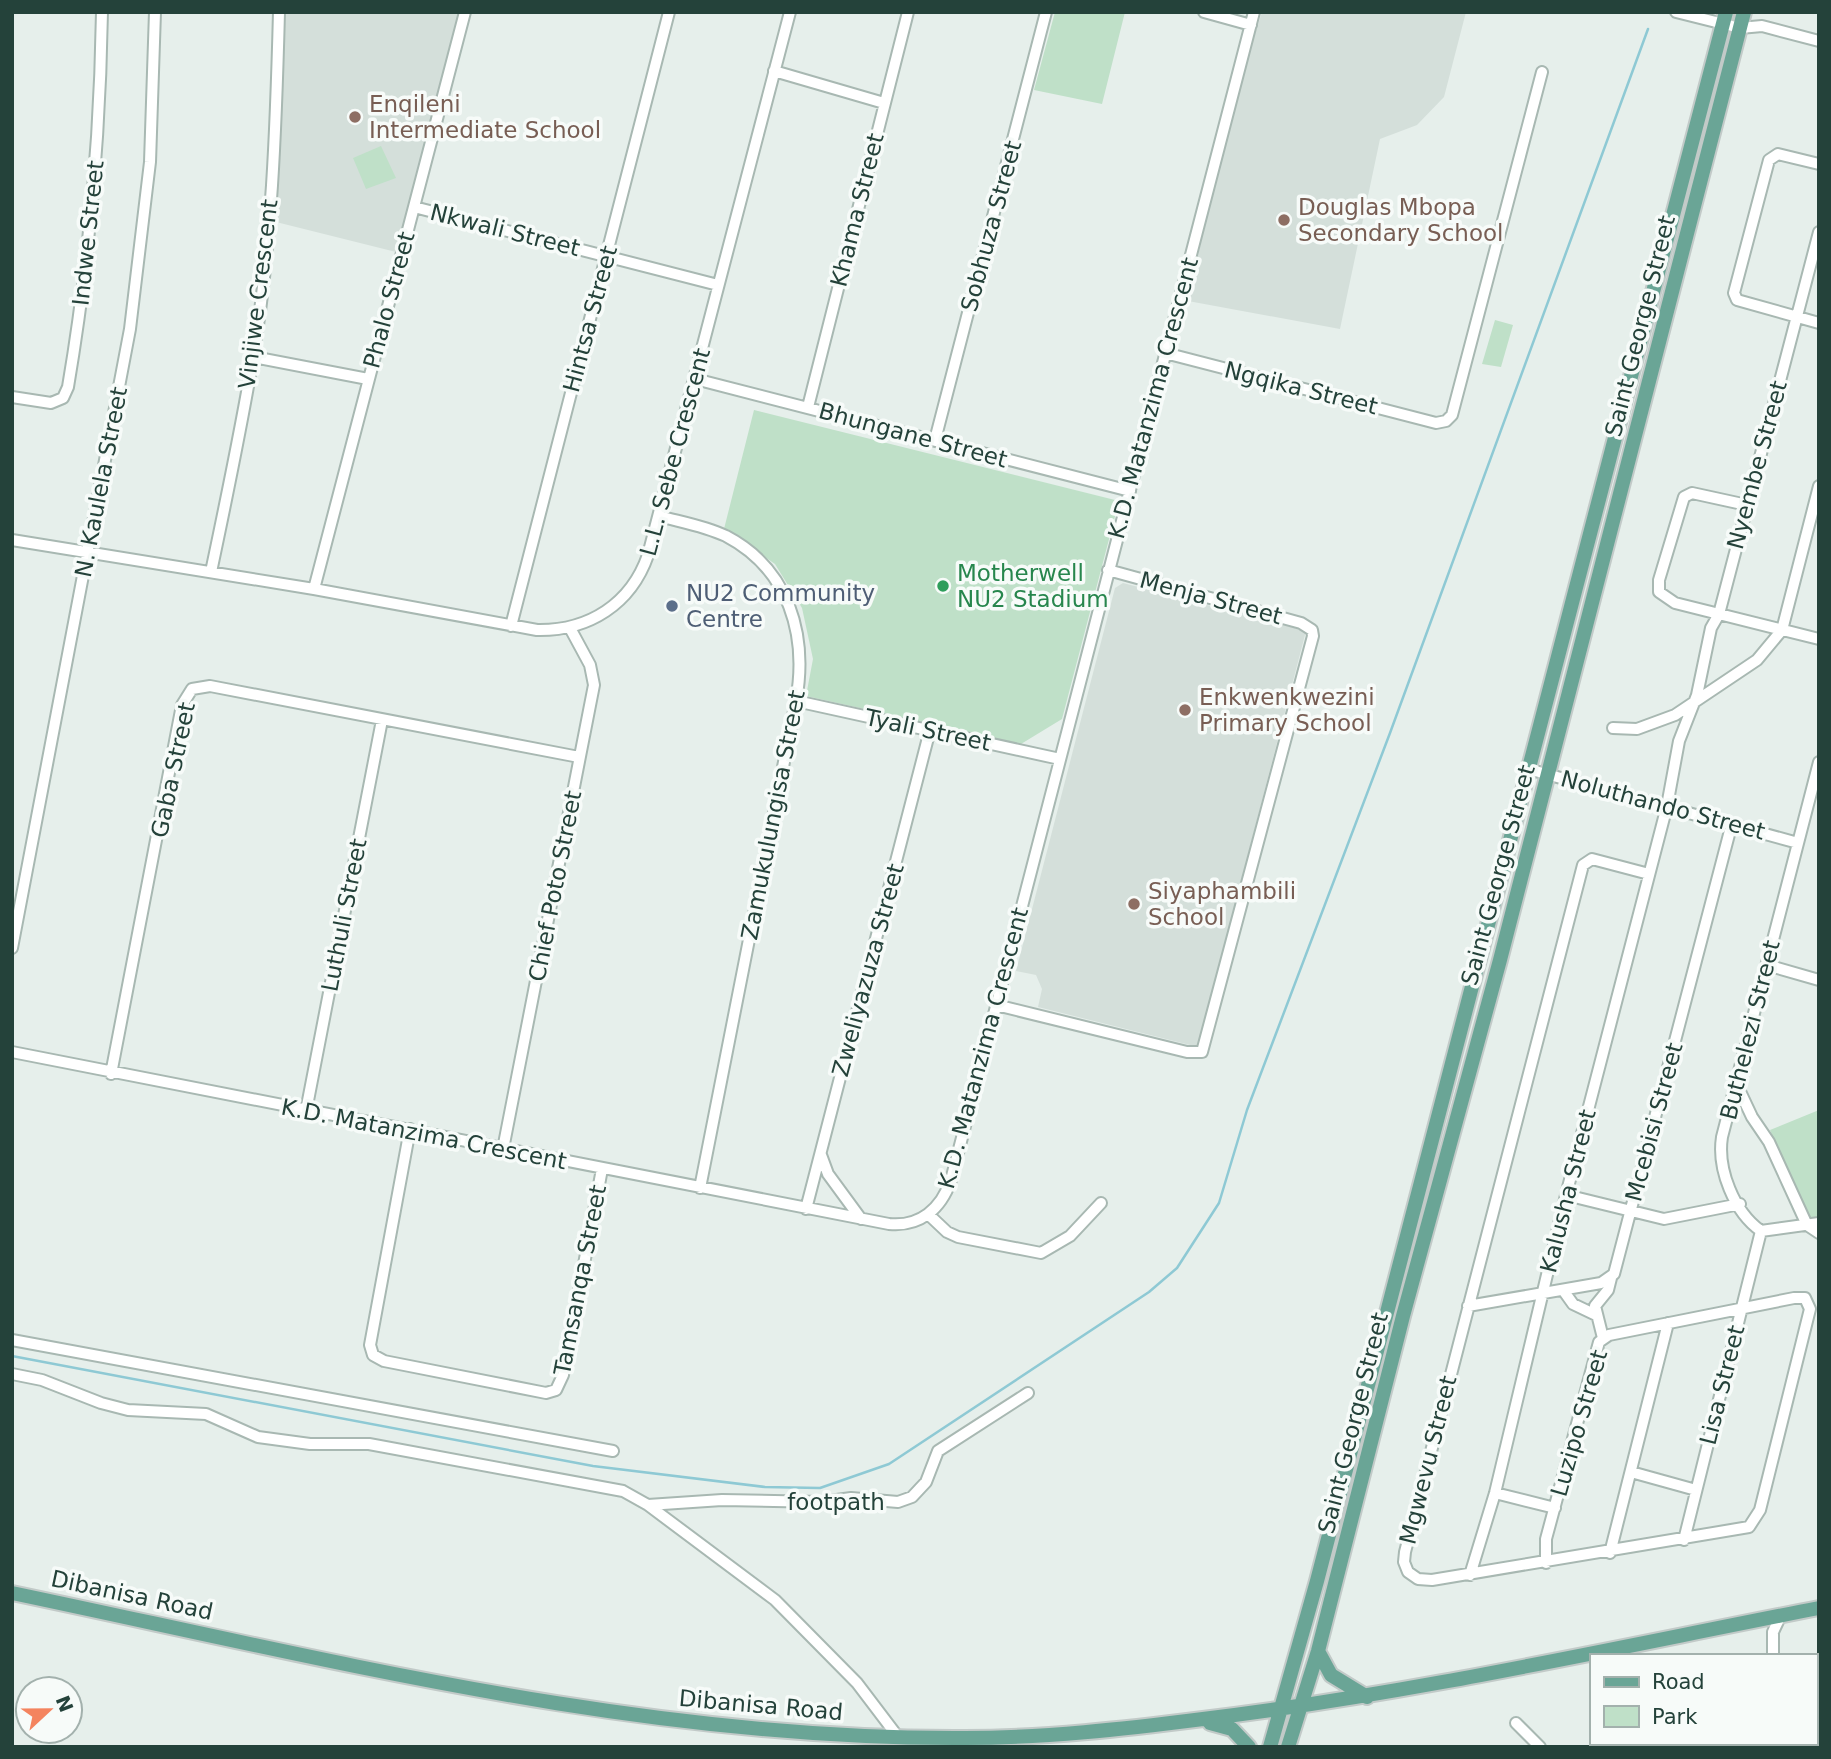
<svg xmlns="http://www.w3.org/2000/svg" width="1831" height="1759" viewBox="0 0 1831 1759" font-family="'DejaVu Sans',sans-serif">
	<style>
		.built { fill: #d4dfda }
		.green { fill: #bfe0c8 }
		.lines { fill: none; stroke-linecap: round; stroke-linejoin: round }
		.stream { stroke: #8ec9d4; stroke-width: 2.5 }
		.minor-casing { stroke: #a8b8b2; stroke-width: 14 }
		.major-casing { stroke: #c2cac8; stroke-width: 18 }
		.minor { stroke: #fff; stroke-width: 10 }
		.major { stroke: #6aa596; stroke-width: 14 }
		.education-dot { fill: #8d6e63; stroke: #f7fbf9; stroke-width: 2.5 }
		.leisure-dot { fill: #2e9e5b; stroke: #f7fbf9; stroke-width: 2.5 }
		.service-dot { fill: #5c6f8a; stroke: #f7fbf9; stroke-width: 2.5 }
		.labels { text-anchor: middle; stroke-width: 7; stroke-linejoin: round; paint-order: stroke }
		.education-label { font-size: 23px; fill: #785e54; stroke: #f7fbf9; text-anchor: start }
		.street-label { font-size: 23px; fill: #24423a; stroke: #f7fbf9 }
		.leisure-label { font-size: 23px; fill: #27864d; stroke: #f7fbf9; text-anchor: start }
		.service-label { font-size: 23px; fill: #4e5e75; stroke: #f7fbf9; text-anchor: start }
	</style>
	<rect width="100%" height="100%" fill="#e6efeb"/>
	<path class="built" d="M283,12H459L396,252L276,222Z
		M1262,12H1466L1444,97L1417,125L1380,139L1340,329L1188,301L1230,111Z
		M1123,583L1306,631L1198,1047L1038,1007L1042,989L1036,975L1016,971L1115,588Z
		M1819,1705V1747H1781L1784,1743H1815V1708Z"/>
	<path class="green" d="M1055,12H1125L1102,104L1034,90Z
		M381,146L396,178L366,189L353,158Z
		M1495,320L1513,325L1501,367L1482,364Z
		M754,410L1119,501L1062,719L1021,744L806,696L813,659L802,608L775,564L724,529Z
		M1819,1110V1217L1807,1222L1770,1130Z"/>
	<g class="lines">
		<path class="stream" d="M12,1356L593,1466L765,1487L820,1488L889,1464L1149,1292L1177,1268L1219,1203L1247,1110L1390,733L1648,29"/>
		<defs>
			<path id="minor" d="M1204,12L1251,25
				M1676,12L1740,28L1762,26L1819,41
				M774,71L884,103
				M1819,164L1778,154L1769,160L1734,293L1737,300L1819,323
				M414,207L718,285
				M1165,353L1436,423L1446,421L1452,415L1542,72
				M253,357L368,379
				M695,379L1130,491
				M12,397L51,403L63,398L68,387C89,263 100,138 102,12
				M808,407L908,12
				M935,440L1046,12
				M1747,505L1692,493L1684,497L1659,580V592L1675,603L1819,639
				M659,516C681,522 705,526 726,536C789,569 808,635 796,701L700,1188
				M12,540L314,589L537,630C589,631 631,604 648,555L790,12
				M211,572C226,501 241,429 253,358C272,244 276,127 279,12
				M314,589L465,12
				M511,626L669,12
				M796,701L1060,759
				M1613,728L1637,729L1675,715L1757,660L1782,630L1819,486
				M1819,762L1722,1137C1717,1169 1734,1212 1761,1231L1819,1223
				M1528,769L1798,843
				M12,948L130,329L150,162L155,12
				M1767,965L1819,980
				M996,1005L1187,1052H1202L1313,636L1312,630L1301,623L1108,570
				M12,1052L889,1224C920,1227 941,1209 951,1180L1254,12
				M111,1074L182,705L192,689L210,686L579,757
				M1736,1083L1752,1117L1769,1142L1807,1225L1819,1233
				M306,1111L382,720
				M410,1129L370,1345L373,1355L384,1361L546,1393L556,1390L563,1375L602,1169
				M503,1149L594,685L590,665L570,628
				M821,1155L828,1174L861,1219
				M1566,1195L1664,1219L1740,1204
				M806,1209L930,730
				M929,1215L947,1232L958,1237L1041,1253L1070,1236L1101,1203
				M1563,1290L1573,1304L1596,1315
				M1468,1306L1601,1283L1614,1274L1732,823
				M1603,1338L1595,1306L1608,1290L1611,1278
				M12,1340L613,1451
				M12,1374L42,1380L101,1403L128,1410L206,1414L258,1437L310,1444H369L623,1491L648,1505L775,1600L857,1683L898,1737
				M1631,1472L1696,1490
				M1495,1493L1555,1508
				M648,1505L722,1500L822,1502L851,1498L898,1502L912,1497L926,1482L938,1451L1028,1393
				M1684,1540L1761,1231
				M1610,1553L1668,1323
				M1546,1563V1539L1599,1342L1609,1335L1794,1298H1805L1810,1309L1760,1510L1749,1527L1432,1580L1418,1579L1408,1572L1404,1562L1405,1552L1583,865L1592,859L1649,874
				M1470,1575L1495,1493L1566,1195L1667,806L1679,741L1697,695L1711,628L1719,614L1819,232
				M1773,1656V1632L1781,1615
				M1815,1702L1819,1698
				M1516,1723L1540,1747
				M1751,1747V1743
				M1779,1747L1782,1743"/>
			<path id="major" d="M12,1593C327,1659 641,1740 965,1738C1045,1738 1124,1729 1203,1719C1410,1694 1614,1648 1819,1608
				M1318,1651L1331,1675L1367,1697
				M1210,1723L1232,1729L1249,1747
				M1270,1747L1317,1581L1726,12
				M1288,1747L1318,1651L1403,1316L1500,960L1744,12"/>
		</defs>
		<use href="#minor" class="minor-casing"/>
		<use href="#major" class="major-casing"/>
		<use href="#minor" class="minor"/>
		<use href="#major" class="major"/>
	</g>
	<g class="education-dot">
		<circle cx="355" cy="117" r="7"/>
		<circle cx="1284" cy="220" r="7"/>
		<circle cx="1185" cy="710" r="7"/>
		<circle cx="1134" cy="904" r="7"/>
	</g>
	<circle class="leisure-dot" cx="943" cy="586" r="7"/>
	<circle class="service-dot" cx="672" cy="606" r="7"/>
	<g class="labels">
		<g class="education-label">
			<text x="369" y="112">Enqileni<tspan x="369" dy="26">Intermediate School</tspan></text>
			<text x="1298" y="215">Douglas Mbopa<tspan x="1298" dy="26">Secondary School</tspan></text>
			<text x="1199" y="705">Enkwenkwezini<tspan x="1199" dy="26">Primary School</tspan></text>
			<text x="1148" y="899">Siyaphambili<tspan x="1148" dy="26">School</tspan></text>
		</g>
		<g class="street-label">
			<text transform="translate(857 210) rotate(-76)" y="8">Khama Street</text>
			<text transform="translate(991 226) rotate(-75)" y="8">Sobhuza Street</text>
			<text transform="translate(505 230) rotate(14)" y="8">Nkwali Street</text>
			<text transform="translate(88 233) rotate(-84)" y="8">Indwe Street</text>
			<text transform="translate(258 294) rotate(-83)" y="8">Vinjiwe Crescent</text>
			<text transform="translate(389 300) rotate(-75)" y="8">Phalo Street</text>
			<text transform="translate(590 319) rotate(-75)" y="8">Hintsa Street</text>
			<text transform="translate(1640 326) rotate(-76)" y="8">Saint George Street</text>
			<text transform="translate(1301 388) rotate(14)" y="8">Ngqika Street</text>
			<text transform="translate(1153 398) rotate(-75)" y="8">K.D. Matanzima Crescent</text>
			<text transform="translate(913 435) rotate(15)" y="8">Bhungane Street</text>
			<text transform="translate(675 452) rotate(-75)" y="8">L.L. Sebe Crescent</text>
			<text transform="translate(1757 465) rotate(-75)" y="8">Nyembe Street</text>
			<text transform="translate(101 482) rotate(-79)" y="8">N. Kaulela Street</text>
			<text transform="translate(1211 598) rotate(15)" y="8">Menja Street</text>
			<text transform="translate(928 730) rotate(12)" y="8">Tyali Street</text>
			<text transform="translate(173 770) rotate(-78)" y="8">Gaba Street</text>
			<text transform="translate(1663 805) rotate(15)" y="8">Noluthando Street</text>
			<text transform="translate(773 815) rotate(-79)" y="8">Zamukulungisa Street</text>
			<text transform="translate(1498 875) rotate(-75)" y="8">Saint George Street</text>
			<text transform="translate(555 886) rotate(-79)" y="8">Chief Poto Street</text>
			<text transform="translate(344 915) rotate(-79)" y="8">Luthuli Street</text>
			<text transform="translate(868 970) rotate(-75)" y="8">Zweliyazuza Street</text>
			<text transform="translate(1750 1030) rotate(-76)" y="8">Buthelezi Street</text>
			<text transform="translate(983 1048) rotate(-75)" y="8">K.D. Matanzima Crescent</text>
			<text transform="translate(1654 1122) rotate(-75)" y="8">Mcebisi Street</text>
			<text transform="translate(424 1134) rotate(11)" y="8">K.D. Matanzima Crescent</text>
			<text transform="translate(1568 1191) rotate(-76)" y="8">Kalusha Street</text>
			<text transform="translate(580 1280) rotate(-79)" y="8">Tamsanqa Street</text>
			<text transform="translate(1722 1385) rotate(-76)" y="8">Lisa Street</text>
			<text transform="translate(1353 1423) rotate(-76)" y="8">Saint George Street</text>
			<text transform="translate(1579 1423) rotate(-74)" y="8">Luzipo Street</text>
			<text transform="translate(1428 1460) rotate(-76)" y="8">Mgwevu Street</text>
			<text x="836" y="1510">footpath</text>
			<text transform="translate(132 1595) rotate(12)" y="8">Dibanisa Road</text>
			<text transform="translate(761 1705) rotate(5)" y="8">Dibanisa Road</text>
		</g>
		<g class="leisure-label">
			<text x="957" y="581">Motherwell<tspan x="957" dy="26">NU2 Stadium</tspan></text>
		</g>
		<g class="service-label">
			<text x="686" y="601">NU2 Community<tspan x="686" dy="26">Centre</tspan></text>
		</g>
	</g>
	<rect width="1831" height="1759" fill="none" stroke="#24423a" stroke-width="28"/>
	<rect x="1590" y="1654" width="228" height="91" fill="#f7fbf9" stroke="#a3b1ad" stroke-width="2"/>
	<rect x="1604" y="1677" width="35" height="10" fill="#6aa596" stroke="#a3b1ad" stroke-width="2"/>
	<text x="1652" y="1689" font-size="21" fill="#24423a">Road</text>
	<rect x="1604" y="1706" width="35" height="21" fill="#bfe0c8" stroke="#a3b1ad" stroke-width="2"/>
	<text x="1652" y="1724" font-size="21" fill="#24423a">Park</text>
	<g transform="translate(49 1710) rotate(68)"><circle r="33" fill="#f7fbf9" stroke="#a3b1ad" stroke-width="2"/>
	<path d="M0-5L12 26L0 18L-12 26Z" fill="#f4845f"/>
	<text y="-10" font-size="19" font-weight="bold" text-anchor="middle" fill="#24423a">N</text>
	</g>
</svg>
